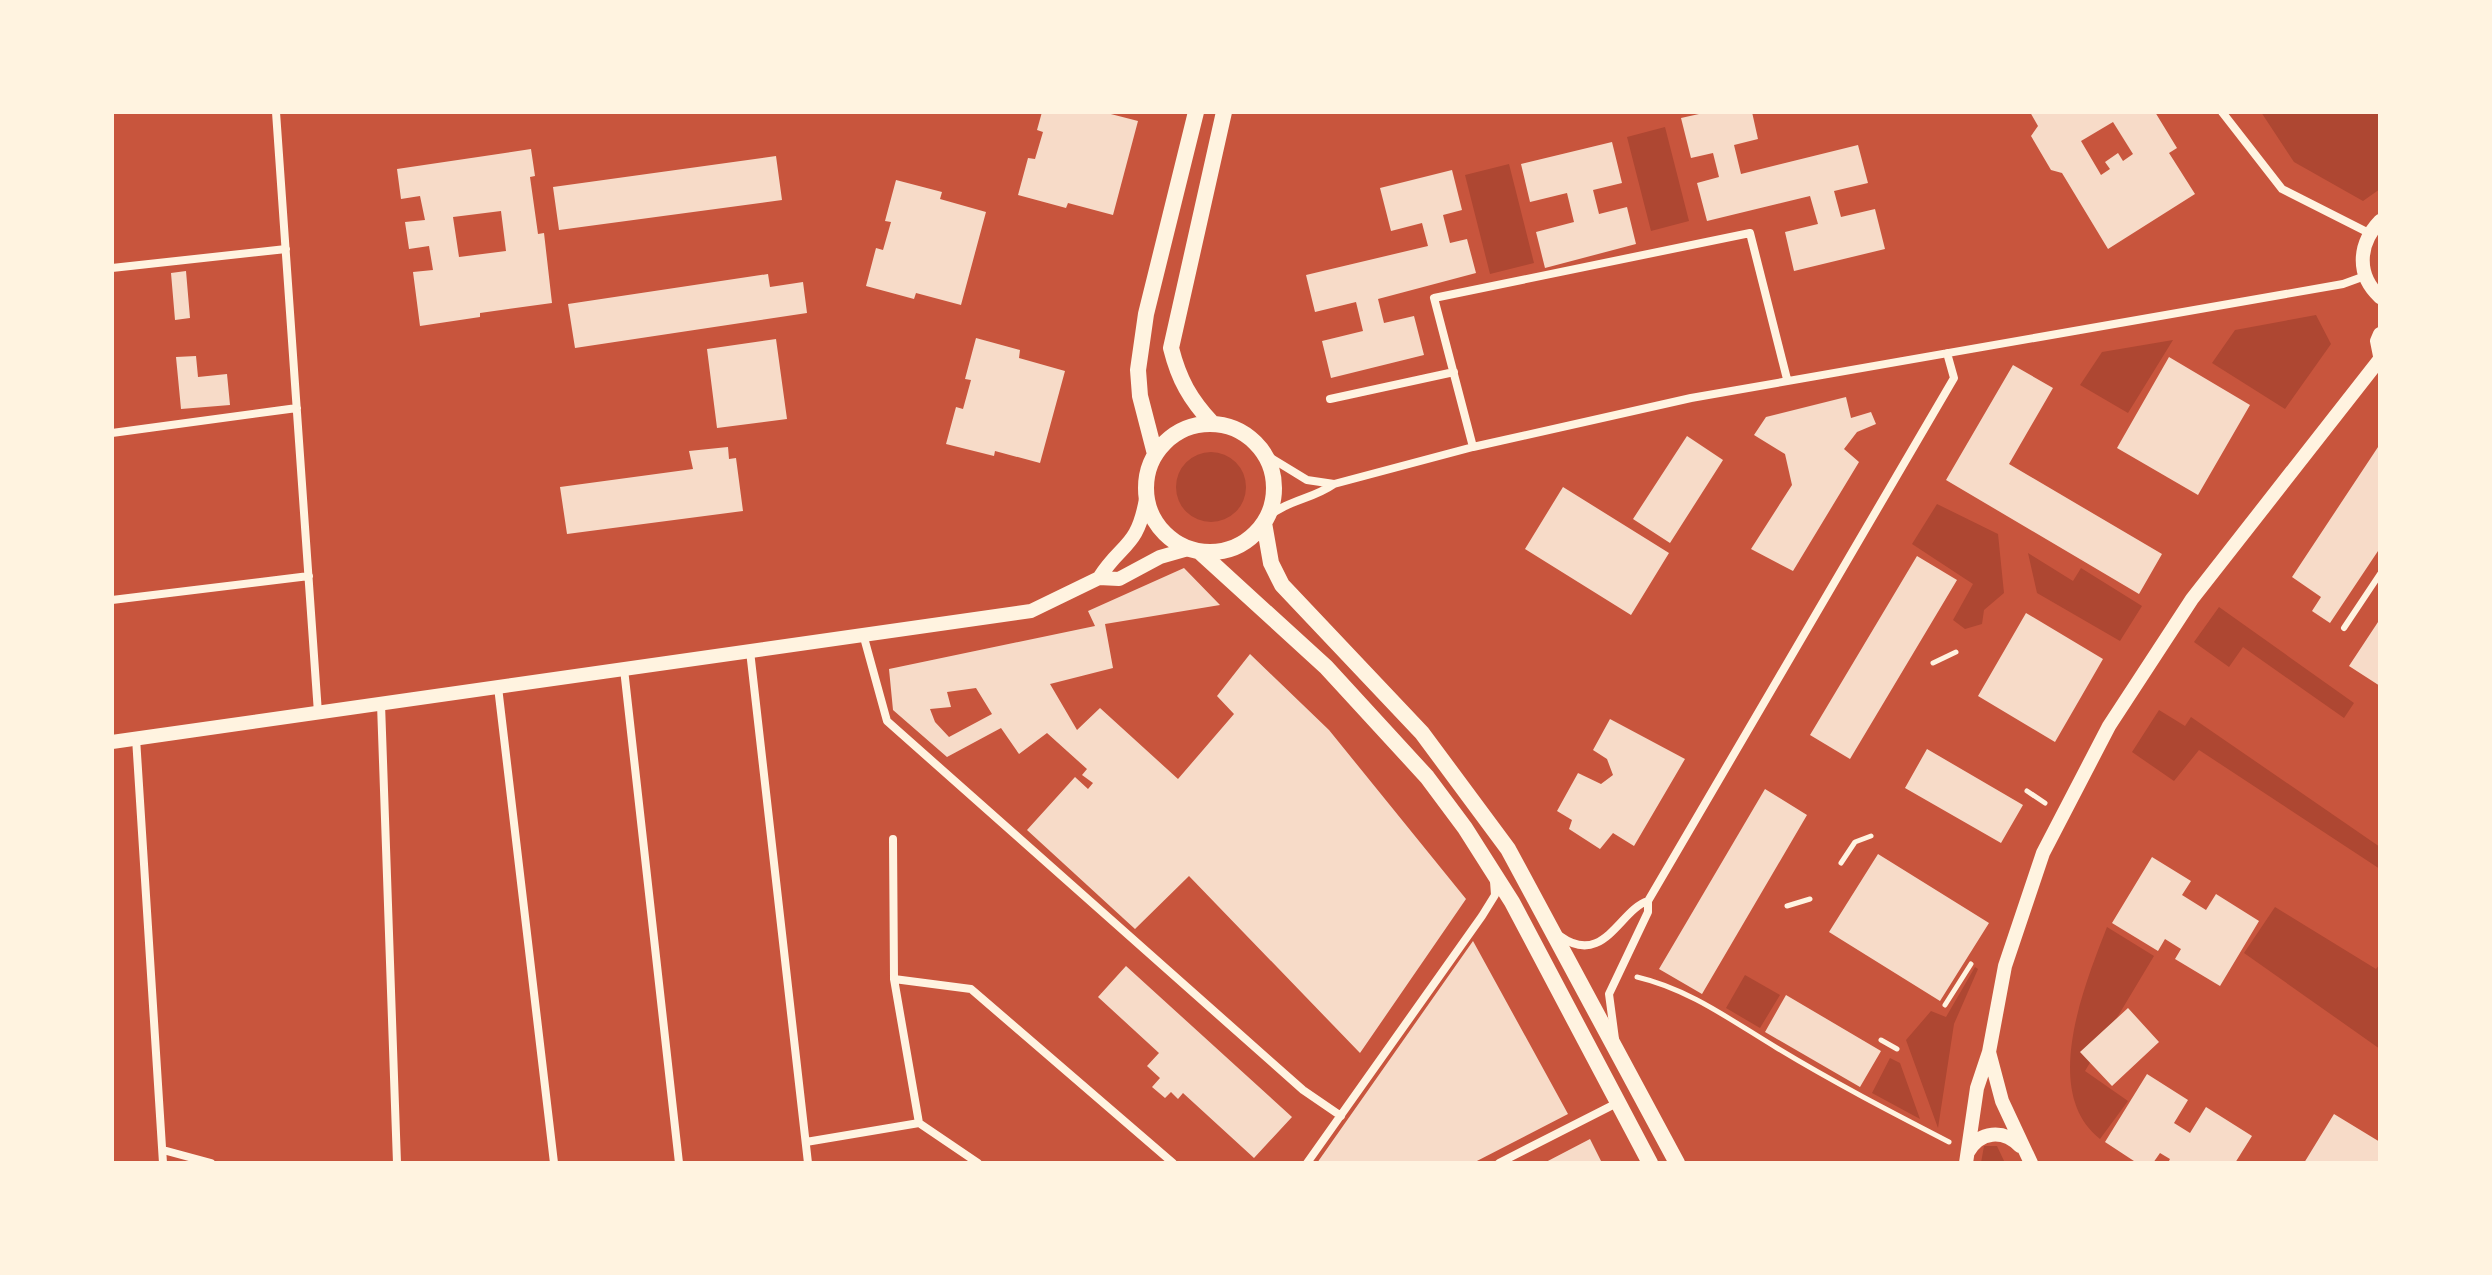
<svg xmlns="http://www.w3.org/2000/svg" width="2492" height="1275" viewBox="0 0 2492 1275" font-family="Barlow,sans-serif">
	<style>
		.green { fill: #ae4732 }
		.building { fill: #f7dbc8; fill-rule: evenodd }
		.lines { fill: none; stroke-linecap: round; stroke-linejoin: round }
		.path { stroke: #fff3e0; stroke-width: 5 }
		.service { stroke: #fff3e0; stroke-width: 6 }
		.minor { stroke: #fff3e0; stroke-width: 8 }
		.tertiary { stroke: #fff3e0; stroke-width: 14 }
		.secondary { stroke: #fff3e0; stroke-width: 16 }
	</style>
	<rect width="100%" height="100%" fill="#c8553d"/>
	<path class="green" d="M2261,112H2380V189L2363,201L2294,162Z
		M1665,127L1689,221L1651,231L1627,137Z
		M1509,164L1534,263L1490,274L1465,175Z
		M2316,315L2331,344L2285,409L2212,363L2235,330Z
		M2173,340L2128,413L2080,385L2102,352Z
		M1176 487a35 35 0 1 1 70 0a35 35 0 1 1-70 0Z
		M1937,504L1998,534L2004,593L1984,610L1982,624L1965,629L1953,620L1973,584L1912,544Z
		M2028,553L2073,581L2081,568L2142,606L2120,641L2037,593Z
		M2219,607L2354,703L2344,718L2243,647L2229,667L2194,642Z
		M2159,710L2185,726L2191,717L2380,847V869L2199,750L2174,781L2132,752Z
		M2275,907L2376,969L2380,964V1049L2244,953Z
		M2107,927L2154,956L2085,1071L2128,1101L2100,1139C2040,1092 2085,984 2107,927Z
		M1975,967L1978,969L1954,1024L1938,1128L1906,1040L1931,1011L1946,1017Z
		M1745,975L1780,995L1760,1028L1726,1008Z
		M1890,1058L1900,1063L1920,1119L1872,1093Z
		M1984,1146H1997L2005,1163H1981Z"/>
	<path class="building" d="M1042,112H1103L1138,121L1113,215L1068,203L1066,208L1018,195L1028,158L1035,159L1043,132L1037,130Z
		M1708,112H1752L1758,139L1734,145L1741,174L1858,145L1868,183L1834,191L1841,217L1875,209L1885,249L1794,271L1785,232L1818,224L1810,196L1707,221L1697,183L1719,177L1713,153L1691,158L1681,118Z
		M2030,112H2155L2177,148L2169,153L2195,194L2108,249L2062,173L2051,170L2031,136L2038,126ZM2113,122L2133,154L2123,161L2118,153L2105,162L2110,169L2101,175L2081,141Z
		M1612,142L1622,183L1593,190L1599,214L1627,207L1636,244L1545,268L1536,232L1574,222L1567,193L1530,202L1521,164Z
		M531,149L535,176L530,177L538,234L544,233L552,303L480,313V317L420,326L413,272L433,270L429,246L409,249L405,222L425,220L420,196L401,199L397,169ZM501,211L506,251L459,257L453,217Z
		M776,156L782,200L559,230L553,187Z
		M1452,170L1462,210L1443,215L1450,243L1467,239L1476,273L1378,299L1384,323L1414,316L1424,355L1331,378L1322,341L1363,331L1356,302L1315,312L1306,275L1428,246L1422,223L1391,231L1380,188Z
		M896,180L942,192L940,199L986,212L961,305L916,293L914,299L866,286L876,248L883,250L891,222L885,221Z
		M186,271L190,318L175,320L171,273Z
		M768,274L770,287L803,282L807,313L575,348L568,304Z
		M976,338L1020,350L1019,358L1065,371L1040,463L995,451L994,456L946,444L956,407L963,409L971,380L965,379Z
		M776,339L787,419L717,428L707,349Z
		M196,356L198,377L227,374L230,405L181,409L176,357Z
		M2169,357L2250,405L2198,495L2117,448Z
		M2013,365L2053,388L2009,464L2162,554L2139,594L1946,480Z
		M1846,397L1851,418L1871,412L1876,424L1857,432L1844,449L1859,462L1793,571L1751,549L1792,485L1785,454L1754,435L1766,417Z
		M1687,436L1723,460L1670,543L1633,519Z
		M2380,444V548L2330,623L2312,611L2321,597L2292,577Z
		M728,447L729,459L736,458L743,511L567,534L560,487L693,469L689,451Z
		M1563,487L1669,553L1631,615L1525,549Z
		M1917,556L1957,580L1850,759L1810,735Z
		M1184,568L1220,605L1105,624L1113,668L1050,684L1077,730L1100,708L1178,779L1234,714L1217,696L1250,654L1329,730L1466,899L1360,1053L1189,876L1135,929L1027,830L1075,777L1088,789L1093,783L1082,775L1087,769L1047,733L1019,754L1001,728L947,757L893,710L889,669L1095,626L1088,611ZM976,688L992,714L949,737L935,722L930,709L951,707L947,692Z
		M2026,613L2103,659L2055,742L1978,696Z
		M2380,619V686L2349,666Z
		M1610,719L1685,759L1634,846L1613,833L1600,849L1569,829L1572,820L1557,811L1578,773L1601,784L1613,775L1607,759L1593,750Z
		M1927,749L2023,805L2001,843L1905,788Z
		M1765,789L1807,815L1702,994L1659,969Z
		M1878,854L1989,923L1940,1001L1829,932Z
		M2152,857L2191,881L2182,895L2206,910L2216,894L2259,921L2220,986L2175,959L2181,949L2165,939L2158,951L2112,923Z
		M1473,941L1568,1114L1473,1163H1317Z
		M1126,966L1292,1117L1254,1158L1183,1093L1178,1099L1171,1092L1165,1098L1152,1087L1160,1078L1147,1066L1159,1053L1098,997Z
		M1786,995L1881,1051L1860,1087L1765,1032Z
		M2128,1008L2159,1042L2112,1086L2080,1052Z
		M2147,1074L2188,1100L2174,1123L2190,1133L2206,1107L2252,1136L2235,1163H2168L2170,1159L2160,1153L2153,1163H2137L2105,1142Z
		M2334,1114L2380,1142V1163H2304Z
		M1590,1139L1602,1163H1544Z"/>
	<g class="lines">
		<path class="path" d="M1933,663L1956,652
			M2027,791L2045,803
			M1841,863L1855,842L1871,836
			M1787,906L1810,899
			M1637,977C1689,989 1732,1021 1777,1048C1833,1082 1891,1112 1949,1142
			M1945,1005L1971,964
			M1881,1040L1897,1049"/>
		<path class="service" d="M2344,628L2380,574"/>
		<path class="minor" d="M276,112L318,713
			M2222,112L2282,189L2369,233
			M112,268L286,249
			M1330,399L1454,372
			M112,433L297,408
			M1473,447L1434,298L1750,233L1787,379
			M1266,455L1307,480L1334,484
			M1268,517C1288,500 1313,499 1334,484L1473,447L1691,398L2343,284L2365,276
			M112,600L309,576
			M863,634L887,721L1303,1090L1341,1116
			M750,651L808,1163
			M624,669L679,1163
			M498,687L554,1163
			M381,704L397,1163
			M136,738L163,1163
			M893,839L894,979L919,1123
			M1560,936C1604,968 1620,909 1648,901
			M894,979L971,989L1173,1163
			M1615,1039L1609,994L1648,912V901L1954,378L1947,353
			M806,1142L919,1123L978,1163
			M163,1150L211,1163
			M1307,1163L1482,916L1495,895L1494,881
			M1499,1163L1617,1103"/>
		<path class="tertiary" d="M2380,221C2358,244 2356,275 2380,297
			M2380,334L2377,341L2380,356
			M1099,578C1122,542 1137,549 1146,499
			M112,742L1031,611L1099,578L1119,579L1160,557L1188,549
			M1989,1052L2002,1101L2031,1163
			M1968,1152C1980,1131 2003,1129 2020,1146
			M1966,1163L1977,1088L1989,1052L2005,966L2043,853L2109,726L2192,599L2380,359"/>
		<path class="secondary" d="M1212,423C1190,399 1179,380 1171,348L1224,112
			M1146 488a64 64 0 1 1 128 0a64 64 0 1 1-128 0Z
			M1155,454L1140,396L1138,370L1146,314L1196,112
			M1264,523L1271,563L1282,585L1422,733L1508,849L1677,1163
			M1200,552L1326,667L1427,777L1465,828L1512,902L1650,1163"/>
	</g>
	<rect width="2492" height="1275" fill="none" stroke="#fff3e0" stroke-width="228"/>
</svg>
